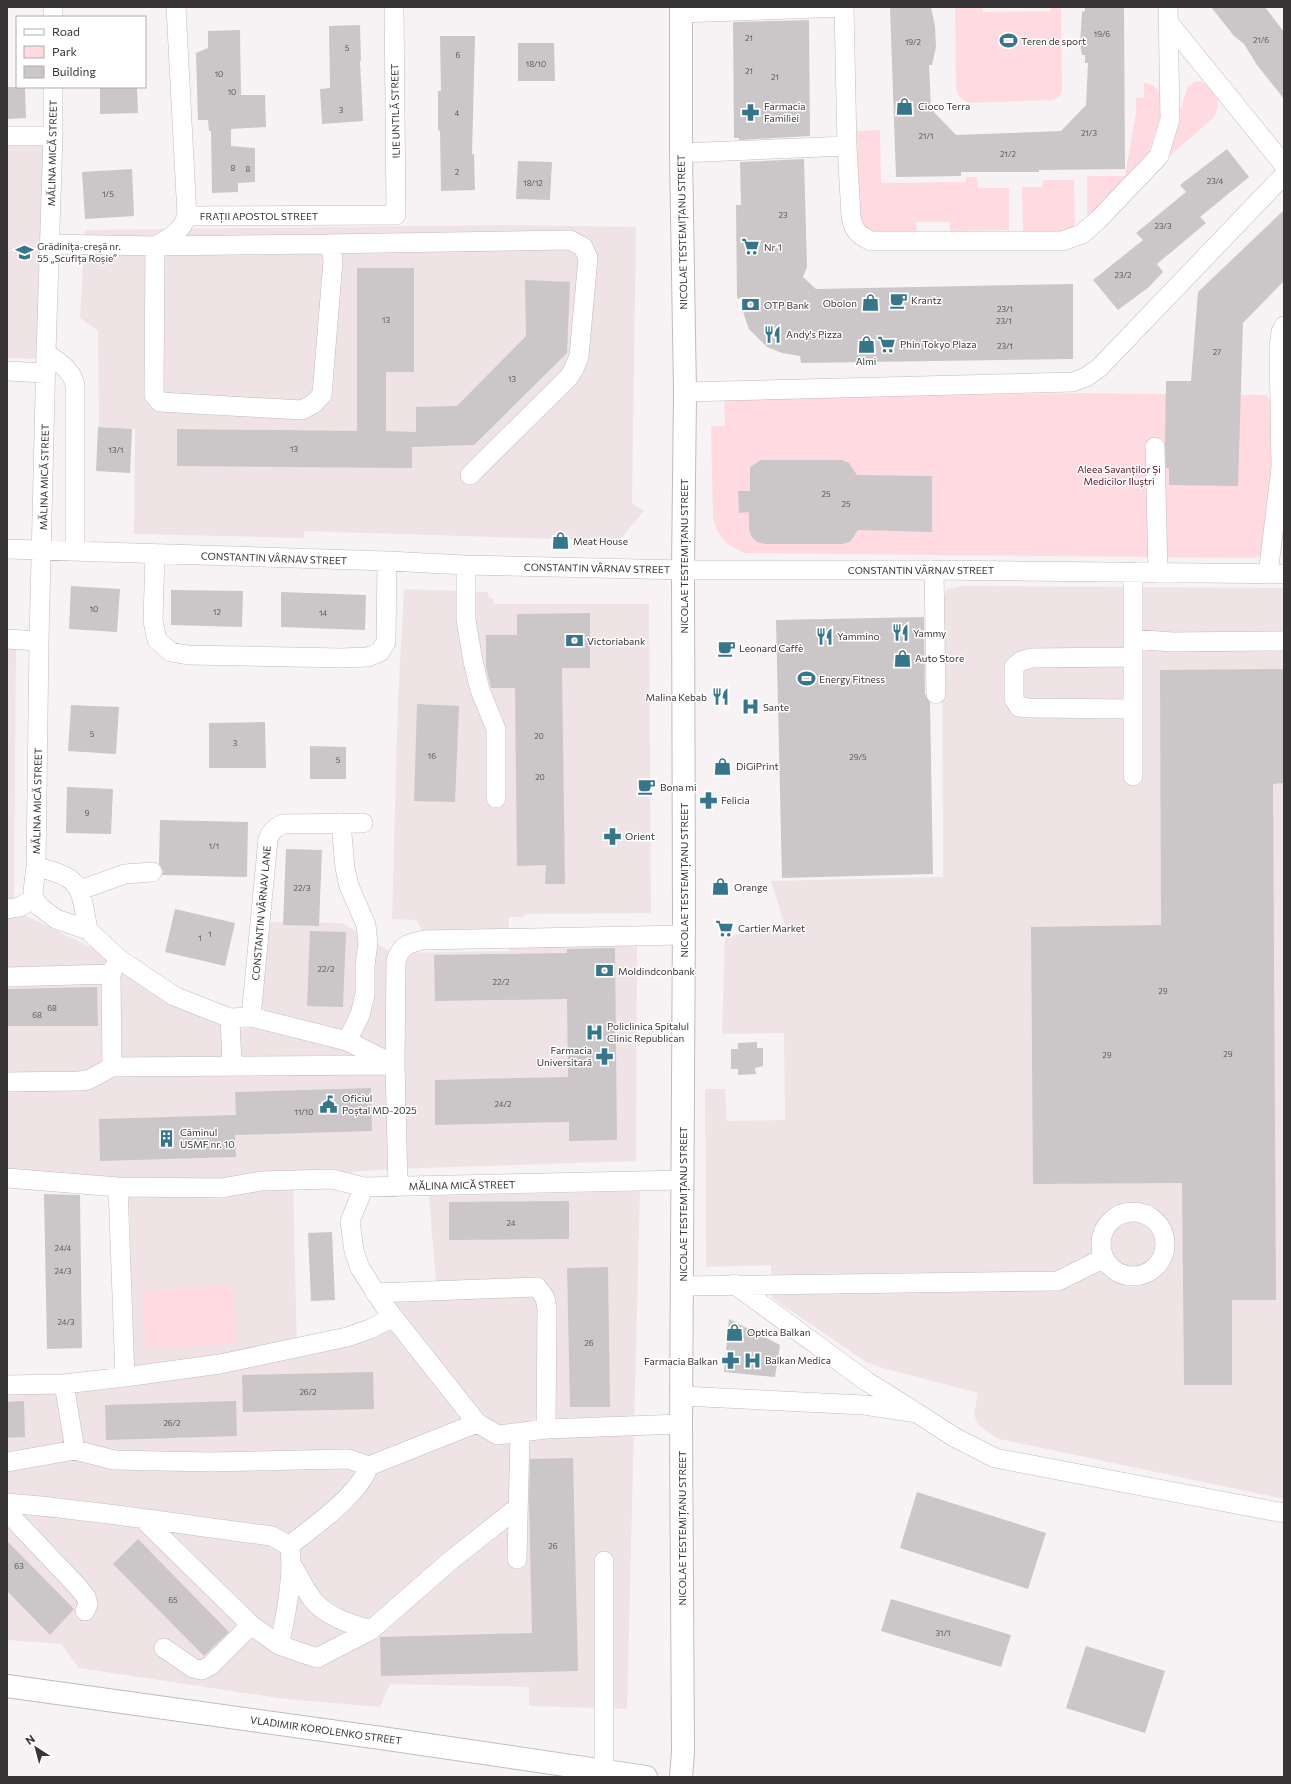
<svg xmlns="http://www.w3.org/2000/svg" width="1291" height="1784" viewBox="0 0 1291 1784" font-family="Commissioner,sans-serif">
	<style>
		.built { fill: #f0e3e5 }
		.green { fill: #ffdbe1 }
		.building { fill: #cbc6c7 }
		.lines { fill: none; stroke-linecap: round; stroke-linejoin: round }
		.minor-casing { stroke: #c0bbbc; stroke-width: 20 }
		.major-casing { stroke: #c0bbbc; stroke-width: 24 }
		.minor { stroke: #fff; stroke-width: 19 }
		.major { stroke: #fff; stroke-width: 22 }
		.labels { text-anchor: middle; stroke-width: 3; stroke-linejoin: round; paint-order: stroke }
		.number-label { font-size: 8px; fill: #5c595a }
		.poi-label { font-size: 10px; fill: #373535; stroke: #fff; text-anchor: start }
		.street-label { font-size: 10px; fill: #373535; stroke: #fff }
		.park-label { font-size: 10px; fill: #530f26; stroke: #fff }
	</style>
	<rect width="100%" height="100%" fill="#f7f3f4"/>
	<path class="built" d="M45,145L38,359L7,358V146Z
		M503,225L636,227L632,503L644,511L619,541L304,531V538L134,534L135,429L99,427L98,331L80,318L85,230Z
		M963,586L1284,588V1499L999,1439L978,1425L974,1414L978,1393L879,1367L866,1362L772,1298L771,1265L706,1267L705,1089H725L727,1121L785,1120L784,1033L722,1034L725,936L786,929L771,881L943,877L942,603L947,589Z
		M404,589L488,592L489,598H493L494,604H649L651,913L527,914L522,917H509V926L507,930H422L416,920L392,919L398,700Z
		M7,644L16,645L14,910L101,952L238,1030L257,1026L266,922L342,923L393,953L509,951V946L637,945L636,1161L393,1169L293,1176L297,1353L378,1327L391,1301L437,1296L429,1196L640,1191L627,1709L529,1706V1687L390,1684L380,1707L285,1699L79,1668L61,1644L7,1640V1390L129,1387L134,1372L129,1194L7,1172Z"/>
	<path class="green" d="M955,7H982L983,12L1050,11V7H1061L1062,92L1060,96L1053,100L968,103L959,96L956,89Z
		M1197,81C1216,86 1224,101 1213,118L1164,161L1188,86Z
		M1144,83L1151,84L1158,90L1163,100L1162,110L1148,155L1103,204L1087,216V176H1125L1136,112V98L1144,97Z
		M880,130L881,183L966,182V177H977L978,188H1009V230L950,231V222H916L917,231L875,232L865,226L860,217L858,211L857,131Z
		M1043,180H1074L1075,227L1069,231L1023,232L1022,187H1042Z
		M1083,393L1266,395L1273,403V477L1263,551L1260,556L1254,558L745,553C725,544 719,539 713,519L711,426H725L724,399Z
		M233,1285L236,1343L146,1349L142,1291Z"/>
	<path class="building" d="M890,7H931L935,26L936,47L932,65H929L931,109L956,135L1061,131L1086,105L1088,63H1085V55H1082L1080,44L1082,12L1085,11V7H1124L1125,169L1039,170V172H961V176L896,177Z
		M1211,7H1265L1284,32V99L1257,65L1244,44L1234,36Z
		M809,20L810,136L739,140V138H734L733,22Z
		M360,25L361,61H360L363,121L322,124L320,89L330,88L329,26Z
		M240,30L241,95H265L266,127L231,129V146L255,148V182L238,183V192L212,193L211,131H209L208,120H198L196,53L208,48V31Z
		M440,36H475L472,154H474L475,190L441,191L440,131L438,130V91H441Z
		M518,43H554L555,81H518Z
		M7,87H25L26,118L7,119Z
		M100,87H137L138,113L100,114Z
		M1227,149L1249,177L1200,217L1206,223L1157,264L1163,272L1149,287L1118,310L1093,280L1143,240L1136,233L1186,192L1180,185Z
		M804,159L807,267L803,277L816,289L1073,284V359L801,363L800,356L782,353L767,347L749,329L744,315L741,299L737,298L736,205H741L740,162Z
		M518,161L552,162L550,200L516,199Z
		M132,169L134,216L85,219L82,172Z
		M1284,210V281L1243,323L1238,486L1169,485V468H1166L1165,443L1166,381H1191L1198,292Z
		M357,268H414V372H386V431L416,432V407L457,406L526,336L525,280L570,282L567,353L474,445L412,447V468L177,466V429L357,431Z
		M98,427L132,429L130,473L96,471Z
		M761,460H842L849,463L857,475L932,476V532L858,530L850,542L842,544H765L757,542L751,536L749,528V512L739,513L738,491H750V467Z
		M71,586L120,589L117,632L69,629Z
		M171,590L243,591L242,627L171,625Z
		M281,592L366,595L365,630L281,627Z
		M590,613V668H562L565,884H545L546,865L517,866L515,688H491L486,667V635H517V614Z
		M924,617L925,694L930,703L933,874L782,878L776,620Z
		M1284,669V783L1273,784L1276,1300H1232V1385H1184L1182,1183L1033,1184L1031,927L1161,925L1160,670Z
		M417,704L459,706L455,802L414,801Z
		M71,705L119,707L116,754L68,751Z
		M265,722L266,768H209V723Z
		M310,746L346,747V779H310Z
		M67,787L113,789L111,834L66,833Z
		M160,820L248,822L247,877L162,875L163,871L159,864Z
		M286,849L322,850L319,926L283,925Z
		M175,909L235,923L225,966L165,952Z
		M310,931L346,932L343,1007L307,1006Z
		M615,948L617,1140L569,1141V1122L435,1125V1080L568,1077L567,999L435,1001L434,955L567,953V949Z
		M97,987L98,1026H7V989Z
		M757,1042V1048H763V1066L755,1068L756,1074L738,1075V1069H731V1049H738V1043Z
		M371,1088L372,1131L235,1135L236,1157L100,1161L99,1119L236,1115L235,1092Z
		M44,1194L80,1195L82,1348L47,1349Z
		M569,1201V1239L449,1240V1202Z
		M332,1232L335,1300L311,1301L308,1233Z
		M608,1267L610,1407H570L567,1268Z
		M729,1319L780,1345L775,1377L724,1372Z
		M373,1372L374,1409L243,1412L242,1375Z
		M24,1401L25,1437L7,1438V1402Z
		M236,1401L237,1436L106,1440L105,1405Z
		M573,1458L578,1671L381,1676L380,1637L532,1633L529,1501L530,1459Z
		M917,1492L1046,1533L1028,1589L900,1548Z
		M138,1539L229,1632L204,1656L113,1564Z
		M7,1541L74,1609L50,1635L7,1591Z
		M891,1599L1011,1635L1001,1667L881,1631Z
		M1086,1646L1165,1671L1145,1733L1066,1708Z"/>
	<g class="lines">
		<defs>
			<path id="minor" d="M53,7V17
				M176,7L187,216L396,215L394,7
				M844,7L847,146L851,216C853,230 858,235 871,241H1062L1082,234L1098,220L1159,156L1170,119L1168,7
				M681,13L844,7
				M1169,23L1284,165
				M53,87V136L46,353L39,641L36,867L33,891L34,899L40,907L56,919L88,930L119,959L174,996L230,1018L251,1017L347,1041L395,1065
				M7,136H53
				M681,153L847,146
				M50,244L155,246L326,244L332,251L333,261L322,395L313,404L302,410L160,402L154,395L155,246C169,239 181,232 187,216
				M326,244L570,240L583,247L588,258L579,356L574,369L568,378L470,475
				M46,353C58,362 72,369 75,385V550
				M7,371L46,373
				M685,392L1073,382L1086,377L1099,368L1284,175
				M1155,447L1158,573
				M7,549L387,561L466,565L683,570H934L1284,574
				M155,554L153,621L157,640L171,652L188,655L341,658L368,657L380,652L386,642L387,561
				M466,565V620L473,661L480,690L496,729V798
				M934,570L936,694
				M1268,574L1281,468L1279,347L1281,332L1284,326
				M7,639L39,641
				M1133,639L1172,642L1284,641
				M1133,709L1029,708L1019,707L1014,699V667L1021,661L1032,658L1133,657
				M1133,776V572
				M341,823L345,868L349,886L366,925L368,943L365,965V994L360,1015L347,1041
				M36,867C83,877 80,887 88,930
				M80,890L125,874L152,872
				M7,909L19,907L34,899
				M111,974L112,1067L391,1065
				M7,977L111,974L116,964
				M251,1017L268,839C271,831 275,827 283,824L363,823
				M230,1018L232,1065
				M7,1082L79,1081L88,1080L112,1067
				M7,1178L118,1187L222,1188L261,1181L332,1179L364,1187L683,1180
				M118,1187L125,1377
				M364,1187L350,1221L354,1251L360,1268L383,1304L477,1423
				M398,1187L395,1065L396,961C401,945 409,943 424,940L684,935
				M1101 1244a32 32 0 1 1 64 0a32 32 0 1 1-64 0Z
				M734,1284L866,1381L911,1409
				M682,1286L1058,1281L1104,1258
				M375,1293L537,1287L545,1298L547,1308L546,1429
				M7,1385L64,1384L125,1377L220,1364L347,1337L370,1329L393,1317
				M682,1396L864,1405L917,1413L954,1437L995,1458L1284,1513
				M75,1450L114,1460L211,1462L348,1459L369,1466L477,1423L498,1435L546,1429L681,1424
				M7,1462L75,1450L64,1384
				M7,1503C96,1510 184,1525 272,1536L289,1546C295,1569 285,1622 279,1645L251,1625
				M7,1512L79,1588L86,1597L88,1604L85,1611
				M144,1520L251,1625L211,1665L202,1670L193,1668L164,1648
				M289,1546C314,1526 359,1495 369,1466
				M517,1559L520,1433
				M291,1564C298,1574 303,1586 310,1596C323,1616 350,1624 371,1630
				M279,1645L317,1658L371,1630L450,1561L518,1507
				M604,1771V1561"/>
			<path id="major" d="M681,7V153L685,392L683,570L684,915L681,1424L683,1752L681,1777
				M7,1686L381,1738L646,1777"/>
		</defs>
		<use href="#minor" class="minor-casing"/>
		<use href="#major" class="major-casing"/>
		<use href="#minor" class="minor"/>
		<use href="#major" class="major"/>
	</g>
	<defs>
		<symbol id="stadium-bare" viewBox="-9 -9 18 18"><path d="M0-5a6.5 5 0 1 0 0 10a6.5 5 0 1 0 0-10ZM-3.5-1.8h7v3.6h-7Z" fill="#36768a" stroke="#fff" stroke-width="2.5" paint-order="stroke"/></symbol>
		<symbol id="shop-bare" viewBox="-9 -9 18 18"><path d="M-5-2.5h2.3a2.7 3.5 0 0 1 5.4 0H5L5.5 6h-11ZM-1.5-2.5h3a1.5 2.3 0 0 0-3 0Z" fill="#36768a" stroke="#fff" stroke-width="2.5" paint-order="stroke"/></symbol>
		<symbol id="pharmacy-bare" viewBox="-9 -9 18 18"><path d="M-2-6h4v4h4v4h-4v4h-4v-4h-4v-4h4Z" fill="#36768a" stroke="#fff" stroke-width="2.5" paint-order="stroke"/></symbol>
		<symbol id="supermarket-bare" viewBox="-9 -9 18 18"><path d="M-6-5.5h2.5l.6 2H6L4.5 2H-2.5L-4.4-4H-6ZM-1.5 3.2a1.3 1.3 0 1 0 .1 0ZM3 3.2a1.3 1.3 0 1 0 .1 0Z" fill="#36768a" stroke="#fff" stroke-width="2.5" paint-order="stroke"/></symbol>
		<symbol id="school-bare" viewBox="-9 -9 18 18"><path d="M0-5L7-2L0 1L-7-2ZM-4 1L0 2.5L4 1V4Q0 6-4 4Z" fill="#36768a" stroke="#fff" stroke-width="2.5" paint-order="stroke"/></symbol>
		<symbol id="cafe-bare" viewBox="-9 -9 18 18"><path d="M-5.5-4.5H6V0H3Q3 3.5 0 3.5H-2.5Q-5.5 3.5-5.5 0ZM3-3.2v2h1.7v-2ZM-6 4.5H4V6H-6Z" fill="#36768a" stroke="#fff" stroke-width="2.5" paint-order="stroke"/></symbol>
		<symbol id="bank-bare" viewBox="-9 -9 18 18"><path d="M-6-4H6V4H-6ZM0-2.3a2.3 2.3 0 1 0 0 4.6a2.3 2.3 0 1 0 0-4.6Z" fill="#36768a" stroke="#fff" stroke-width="2.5" paint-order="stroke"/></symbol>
		<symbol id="restaurant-bare" viewBox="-9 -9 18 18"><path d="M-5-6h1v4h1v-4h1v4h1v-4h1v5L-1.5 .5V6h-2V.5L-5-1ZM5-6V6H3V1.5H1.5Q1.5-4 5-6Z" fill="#36768a" stroke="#fff" stroke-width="2.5" paint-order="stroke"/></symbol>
		<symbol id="hospital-bare" viewBox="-9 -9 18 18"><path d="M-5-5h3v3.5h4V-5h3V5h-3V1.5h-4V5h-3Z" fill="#36768a" stroke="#fff" stroke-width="2.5" paint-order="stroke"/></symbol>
		<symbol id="civic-bare" viewBox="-9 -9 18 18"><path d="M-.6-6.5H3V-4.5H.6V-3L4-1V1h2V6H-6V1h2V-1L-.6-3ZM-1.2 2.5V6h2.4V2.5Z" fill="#36768a" stroke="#fff" stroke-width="2.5" paint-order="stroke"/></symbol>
		<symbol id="building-bare" viewBox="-9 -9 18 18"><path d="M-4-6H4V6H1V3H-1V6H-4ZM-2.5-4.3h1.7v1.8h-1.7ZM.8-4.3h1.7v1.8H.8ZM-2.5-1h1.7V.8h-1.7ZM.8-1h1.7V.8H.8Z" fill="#36768a" stroke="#fff" stroke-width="2.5" paint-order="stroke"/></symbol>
	</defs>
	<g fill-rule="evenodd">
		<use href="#stadium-bare" x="996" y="28" width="25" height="25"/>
		<use href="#shop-bare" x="892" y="94" width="25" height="25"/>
		<use href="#pharmacy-bare" x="738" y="100" width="25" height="25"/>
		<use href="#supermarket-bare" x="738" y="234" width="25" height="25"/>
		<use href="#school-bare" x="12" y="240" width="25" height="25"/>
		<use href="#cafe-bare" x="886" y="288" width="25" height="25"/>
		<use href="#shop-bare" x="858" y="290" width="25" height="25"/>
		<use href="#bank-bare" x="738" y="292" width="25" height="25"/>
		<use href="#restaurant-bare" x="760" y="322" width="25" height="25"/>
		<use href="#shop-bare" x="854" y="332" width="25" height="25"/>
		<use href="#supermarket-bare" x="874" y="332" width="25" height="25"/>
		<use href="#shop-bare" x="548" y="528" width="25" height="25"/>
		<use href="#restaurant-bare" x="888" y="620" width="25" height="25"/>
		<use href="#restaurant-bare" x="812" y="624" width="25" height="25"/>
		<use href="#bank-bare" x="562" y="628" width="25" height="25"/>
		<use href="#cafe-bare" x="714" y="636" width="25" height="25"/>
		<use href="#shop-bare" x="890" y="646" width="25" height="25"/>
		<use href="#stadium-bare" x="794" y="666" width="25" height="25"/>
		<use href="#restaurant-bare" x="708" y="684" width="25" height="25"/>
		<use href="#hospital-bare" x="738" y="694" width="25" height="25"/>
		<use href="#shop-bare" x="710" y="754" width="25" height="25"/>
		<use href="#cafe-bare" x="634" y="774" width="25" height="25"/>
		<use href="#pharmacy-bare" x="696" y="788" width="25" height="25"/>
		<use href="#pharmacy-bare" x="600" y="824" width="25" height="25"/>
		<use href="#shop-bare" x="708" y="874" width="25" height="25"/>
		<use href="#supermarket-bare" x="712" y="916" width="25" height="25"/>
		<use href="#bank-bare" x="592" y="958" width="25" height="25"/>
		<use href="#hospital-bare" x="582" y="1020" width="25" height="25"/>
		<use href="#pharmacy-bare" x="592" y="1044" width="25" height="25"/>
		<use href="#civic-bare" x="316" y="1092" width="25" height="25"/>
		<use href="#building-bare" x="154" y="1126" width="25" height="25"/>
		<use href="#shop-bare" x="722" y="1320" width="25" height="25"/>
		<use href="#hospital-bare" x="740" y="1348" width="25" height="25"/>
		<use href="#pharmacy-bare" x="718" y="1348" width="25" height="25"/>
	</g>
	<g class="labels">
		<g class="number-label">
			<text x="1102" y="37">19/6</text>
			<text x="749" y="41">21</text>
			<text x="1261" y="43">21/6</text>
			<text x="913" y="45">19/2</text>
			<text x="347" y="51">5</text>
			<text x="458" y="58">6</text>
			<text x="536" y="67">18/10</text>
			<text x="749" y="74">21</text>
			<text x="219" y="77">10</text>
			<text x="775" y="80">21</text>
			<text x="232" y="95">10</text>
			<text x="341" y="113">3</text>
			<text x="457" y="116">4</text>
			<text x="1089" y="136">21/3</text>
			<text x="926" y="139">21/1</text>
			<text x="1008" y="157">21/2</text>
			<text x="233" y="171">8</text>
			<text x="248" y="172">8</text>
			<text x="457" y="175">2</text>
			<text x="1215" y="184">23/4</text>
			<text x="533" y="186">18/12</text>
			<text x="108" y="197">1/5</text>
			<text x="783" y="218">23</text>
			<text x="1163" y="229">23/3</text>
			<text x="1123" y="278">23/2</text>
			<text x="1005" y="312">23/1</text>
			<text x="386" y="323">13</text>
			<text x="1004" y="324">23/1</text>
			<text x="1005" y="349">23/1</text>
			<text x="1217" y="355">27</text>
			<text x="512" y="382">13</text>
			<text x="294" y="452">13</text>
			<text x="116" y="453">13/1</text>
			<text x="826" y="497">25</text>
			<text x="846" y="507">25</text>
			<text x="94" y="612">10</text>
			<text x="217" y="615">12</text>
			<text x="323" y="616">14</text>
			<text x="92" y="737">5</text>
			<text x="539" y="739">20</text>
			<text x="235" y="746">3</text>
			<text x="432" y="759">16</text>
			<text x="858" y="760">29/5</text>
			<text x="338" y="763">5</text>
			<text x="540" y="780">20</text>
			<text x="87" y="816">9</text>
			<text x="214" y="849">1/1</text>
			<text x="302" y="891">22/3</text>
			<text x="210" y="937">1</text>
			<text x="200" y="941">1</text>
			<text x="326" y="972">22/2</text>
			<text x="501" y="985">22/2</text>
			<text x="1163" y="994">29</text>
			<text x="52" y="1011">68</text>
			<text x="37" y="1018">68</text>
			<text x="1228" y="1057">29</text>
			<text x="1107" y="1058">29</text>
			<text x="503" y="1107">24/2</text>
			<text x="304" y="1115">11/10</text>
			<text x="511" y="1226">24</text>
			<text x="63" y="1251">24/4</text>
			<text x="63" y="1274">24/3</text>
			<text x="66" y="1325">24/3</text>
			<text x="589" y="1346">26</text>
			<text x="308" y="1395">26/2</text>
			<text x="172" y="1426">26/2</text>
			<text x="553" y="1549">26</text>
			<text x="19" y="1569">63</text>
			<text x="173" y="1603">65</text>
			<text x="943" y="1636">31/1</text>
		</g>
		<g class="poi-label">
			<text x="1021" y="45">Teren de sport</text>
			<text x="764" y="110">Farmacia<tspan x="764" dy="12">Familiei</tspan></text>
			<text x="918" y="110">Cioco Terra</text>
			<text x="37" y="250">Grădinița-creșă nr.<tspan x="37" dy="12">55 „Scufița Roșie”</tspan></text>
			<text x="764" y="251">Nr 1</text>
			<text x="911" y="304">Krantz</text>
			<text x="857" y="307" text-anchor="end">Obolon</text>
			<text x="764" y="309">OTP Bank</text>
			<text x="786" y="338">Andy's Pizza</text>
			<text x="900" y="348">Phin Tokyo Plaza</text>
			<text x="866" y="365" text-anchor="middle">Almi</text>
			<text x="573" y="545">Meat House</text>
			<text x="913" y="637">Yammy</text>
			<text x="837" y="640">Yammino</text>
			<text x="587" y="645">Victoriabank</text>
			<text x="739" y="652">Leonard Caffè</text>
			<text x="915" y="662">Auto Store</text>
			<text x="819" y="683">Energy Fitness</text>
			<text x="707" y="701" text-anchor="end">Malina Kebab</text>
			<text x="763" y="711">Sante</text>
			<text x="736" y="770">DiGiPrint</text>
			<text x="660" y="791">Bona mi</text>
			<text x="721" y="804">Felicia</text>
			<text x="625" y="840">Orient</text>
			<text x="734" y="891">Orange</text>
			<text x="738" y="932">Cartier Market</text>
			<text x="618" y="975">Moldindconbank</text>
			<text x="607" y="1030">Policlinica Spitalul<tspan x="607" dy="12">Clinic Republican</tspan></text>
			<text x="592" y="1054" text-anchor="end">Farmacia<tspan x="592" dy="12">Universitară</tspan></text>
			<text x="342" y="1102">Oficiul<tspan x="342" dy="12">Poștal MD-2025</tspan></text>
			<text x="180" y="1136">Căminul<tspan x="180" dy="12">USMF nr. 10</tspan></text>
			<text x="747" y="1336">Optica Balkan</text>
			<text x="765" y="1364">Balkan Medica</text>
			<text x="718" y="1365" text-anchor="end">Farmacia Balkan</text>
		</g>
		<g class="street-label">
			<text transform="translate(395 111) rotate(-91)" y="4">ILIE UNTILĂ STREET</text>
			<text transform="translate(52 153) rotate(-89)" y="4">MĂLINA MICĂ STREET</text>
			<text x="259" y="220">FRAȚII APOSTOL STREET</text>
			<text transform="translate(682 232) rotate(-91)" y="4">NICOLAE TESTEMIȚANU STREET</text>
			<text transform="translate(44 477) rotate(-89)" y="4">MĂLINA MICĂ STREET</text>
			<text transform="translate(684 556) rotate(-90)" y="4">NICOLAE TESTEMIȚANU STREET</text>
			<text transform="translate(274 558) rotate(2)" y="4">CONSTANTIN VÂRNAV STREET</text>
			<text transform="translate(597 568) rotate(1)" y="4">CONSTANTIN VÂRNAV STREET</text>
			<text x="921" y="574">CONSTANTIN VÂRNAV STREET</text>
			<text transform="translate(37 801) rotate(-89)" y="4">MĂLINA MICĂ STREET</text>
			<text transform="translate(684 880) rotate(-90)" y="4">NICOLAE TESTEMIȚANU STREET</text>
			<text transform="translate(261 913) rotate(-85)" y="4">CONSTANTIN VÂRNAV LANE</text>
			<text transform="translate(462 1185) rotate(-1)" y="4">MĂLINA MICĂ STREET</text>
			<text transform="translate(683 1204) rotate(-90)" y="4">NICOLAE TESTEMIȚANU STREET</text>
			<text transform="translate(682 1528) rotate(-90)" y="4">NICOLAE TESTEMIȚANU STREET</text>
			<text transform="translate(326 1730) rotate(8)" y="4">VLADIMIR KOROLENKO STREET</text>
		</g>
		<g class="park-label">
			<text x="1119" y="473">Aleea Savanților Și<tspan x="1119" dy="12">Medicilor Iluștri</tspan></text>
		</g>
	</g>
	<rect width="1291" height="1784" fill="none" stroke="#373535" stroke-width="16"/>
	<rect x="16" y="16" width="130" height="72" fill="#ffffff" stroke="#afaeae"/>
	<rect x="24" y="29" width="20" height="6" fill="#ffffff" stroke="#afaeae"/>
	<text x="52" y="36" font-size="12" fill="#373535">Road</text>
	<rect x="24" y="46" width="20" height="12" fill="#ffdbe1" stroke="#afaeae"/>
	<text x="52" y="56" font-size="12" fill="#373535">Park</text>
	<rect x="24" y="66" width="20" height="12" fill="#cbc6c7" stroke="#afaeae"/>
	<text x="52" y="76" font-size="12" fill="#373535">Building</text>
	<g transform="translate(36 1748) rotate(324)" stroke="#ffffff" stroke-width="3" paint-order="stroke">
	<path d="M0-3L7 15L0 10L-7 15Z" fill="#373535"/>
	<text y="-6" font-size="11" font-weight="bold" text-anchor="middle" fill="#373535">N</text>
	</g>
</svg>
